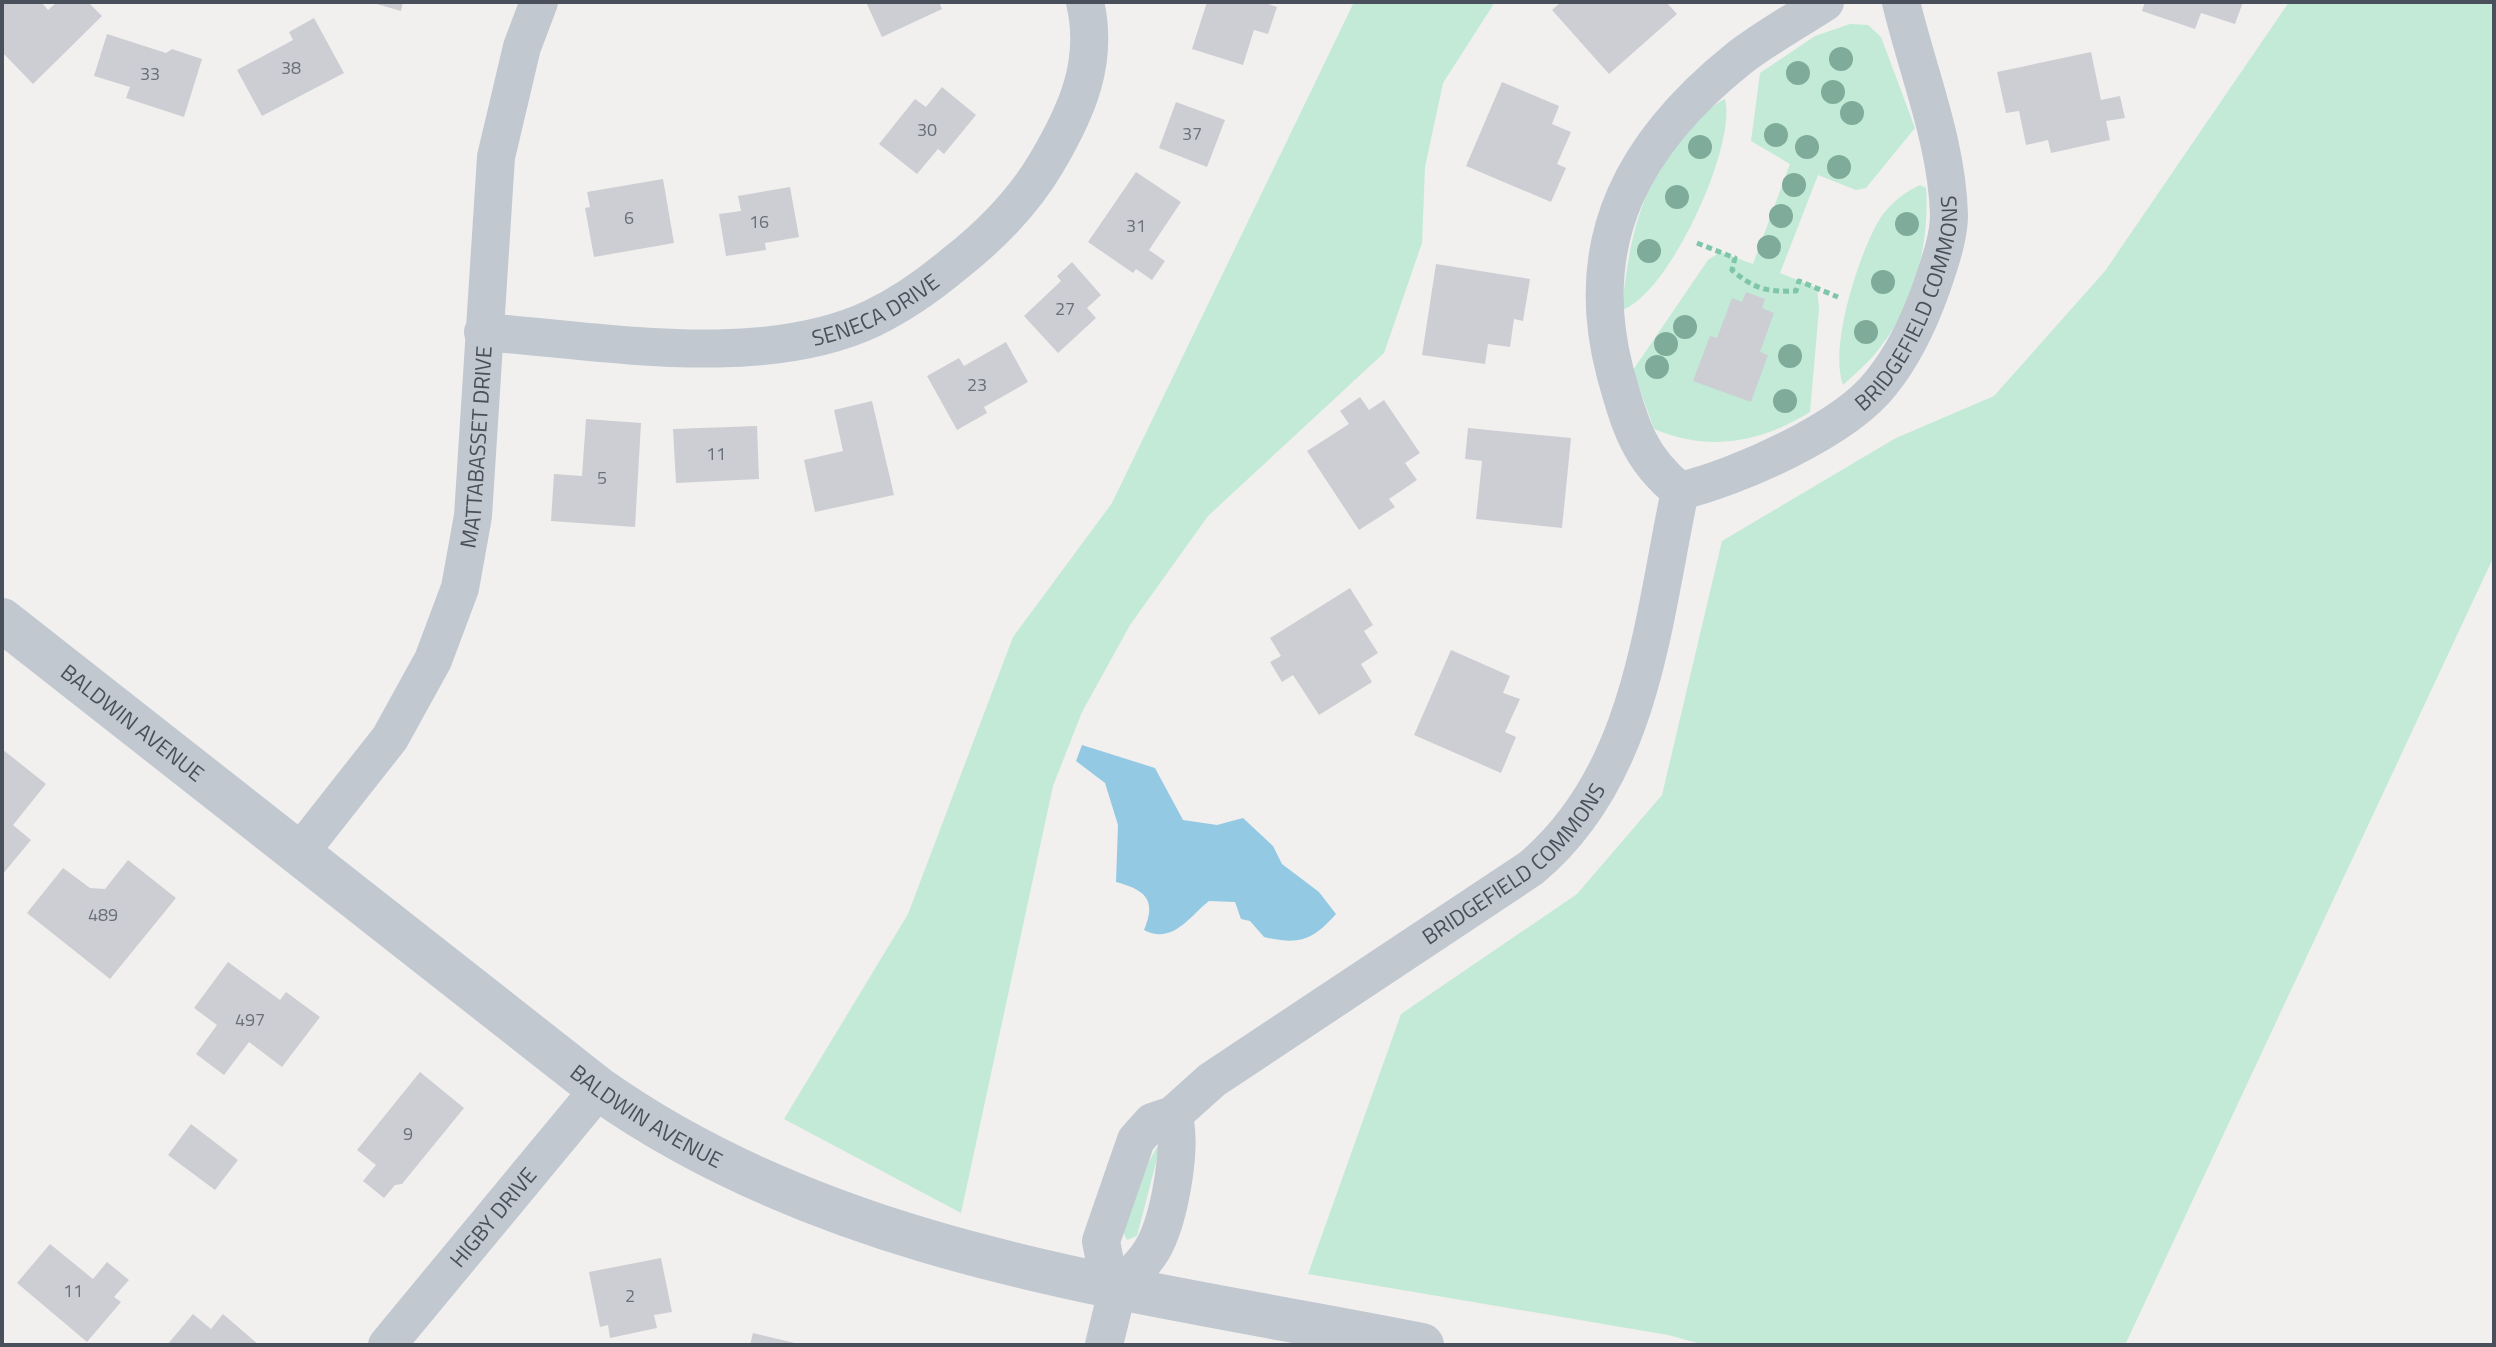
<svg xmlns="http://www.w3.org/2000/svg" width="2496" height="1347" viewBox="0 0 2496 1347" font-family="'Titillium Web',sans-serif">
	<style>
		.green { fill: #c2ead6 }
		.water { fill: #94c9e3 }
		.building { fill: #cdced3 }
		.lines { fill: none; stroke-linecap: round; stroke-linejoin: round }
		.path { stroke: #7ec5aa; stroke-width: 5; stroke-dasharray: 6 4; stroke-linecap: butt }
		.minor { stroke: #c1c8d0; stroke-width: 38 }
		.tertiary { stroke: #c1c8d0; stroke-width: 44 }
		.tree { fill: #7fac9a }
		.labels { text-anchor: middle; stroke-width: 6; stroke-linejoin: round; paint-order: stroke }
		.number-label { font-size: 18px; fill: #6a7079 }
		.street-label { font-size: 22px; fill: #49505b; stroke: #fff }
	</style>
	<rect width="100%" height="100%" fill="#f1f0ef"/>
	<path class="green" d="M1354,2H1495L1443,83L1425,167L1422,243L1384,353L1208,516L1130,625L1082,712L1053,786L961,1213L784,1119L908,914L1013,637L1112,503Z
		M2289,2H2494V556L2125,1345H1705L1668,1335L1308,1274L1401,1014L1577,894L1662,795L1722,541L1896,438L1994,396L2105,271Z
		M1850,24L1868,25L1881,37L1915,128L1866,188L1856,190L1818,175L1780,273L1817,288L1819,309L1810,412C1760,443 1709,452 1654,429L1633,370L1708,260L1720,252L1753,264L1790,164L1751,141L1760,73L1815,36Z
		M1725,99C1737,146 1669,294 1622,310C1628,243 1642,176 1691,127C1701,117 1712,105 1725,99Z
		M1920,185L1926,188C1930,244 1914,306 1878,350C1868,363 1855,374 1843,385C1829,347 1858,257 1878,222C1886,207 1904,192 1920,185Z
		M1157,1147H1160L1137,1236L1127,1240L1122,1230L1137,1182Z"/>
	<path class="water" d="M1082,745L1155,768L1183,820L1217,825L1243,818L1273,846L1282,864L1319,892L1336,914C1312,941 1299,945 1264,937L1250,921L1241,919L1235,902L1209,901C1189,917 1172,945 1144,930C1157,899 1145,890 1116,882L1118,825L1105,783L1076,761Z"/>
	<path class="building" d="M2,2H41L48,10L57,2H88L102,16L33,84L2,52Z
		M370,2H403L401,11Z
		M866,2H939L942,9L882,37Z
		M1207,2H1262L1277,7L1268,34L1254,30L1243,65L1192,49Z
		M1561,2H1666L1677,14L1609,74L1552,10Z
		M2145,2H2243L2235,24L2201,13L2195,29L2142,11Z
		M314,18L344,73L262,116L237,70L293,40L289,32Z
		M107,34L166,53L172,49L202,59L184,117L126,98L130,87L94,76Z
		M2091,52L2101,100L2120,96L2125,118L2106,121L2110,140L2051,153L2048,140L2026,145L2019,111L2006,113L1997,72Z
		M1502,82L1559,106L1552,124L1571,132L1557,164L1566,168L1551,202L1466,166Z
		M942,87L976,115L944,154L938,149L917,174L879,144L915,99L926,107Z
		M1176,102L1225,120L1207,167L1159,148Z
		M1136,172L1181,202L1149,250L1165,261L1152,280L1136,269L1133,273L1088,242Z
		M663,179L674,243L594,257L585,208L590,207L587,192Z
		M790,187L799,237L765,243L766,250L726,256L719,214L741,211L738,196Z
		M1072,262L1101,295L1087,308L1096,318L1058,353L1024,316L1061,281L1057,276Z
		M1436,264L1530,279L1523,321L1514,319L1510,347L1488,344L1485,364L1422,355Z
		M1746,292L1765,299L1762,308L1774,313L1760,352L1768,355L1751,402L1693,381L1710,336L1717,338L1732,298L1742,302Z
		M1006,342L1028,382L984,407L987,413L957,430L927,376L959,358L964,366Z
		M1360,397L1369,410L1384,400L1420,453L1405,463L1417,480L1389,499L1395,507L1359,530L1307,451L1349,424L1340,411Z
		M872,401L894,495L815,512L804,460L843,451L834,410Z
		M586,419L641,423L635,527L551,521L554,474L582,476Z
		M757,426L759,479L676,483L673,429Z
		M1468,428L1571,438L1562,528L1476,519L1482,461L1465,459Z
		M1350,588L1373,625L1364,631L1378,653L1361,664L1372,682L1319,715L1293,675L1282,682L1270,662L1281,656L1270,638Z
		M1451,650L1510,676L1503,693L1520,699L1505,732L1516,737L1501,773L1414,735Z
		M2,749L46,784L13,825L31,840L2,875Z
		M128,860L176,898L110,979L27,913L63,868L90,888L105,889Z
		M228,962L280,1000L286,992L320,1017L282,1067L249,1042L224,1075L196,1054L217,1025L194,1008Z
		M420,1072L464,1108L402,1184L395,1185L384,1198L363,1181L376,1165L357,1150Z
		M191,1124L238,1160L215,1190L168,1155Z
		M50,1244L93,1279L107,1262L129,1280L114,1297L121,1302L87,1342L17,1283Z
		M661,1258L672,1312L654,1315L657,1328L610,1338L608,1325L600,1327L589,1272Z
		M193,1314L211,1329L223,1314L259,1345H167Z
		M753,1333L799,1344L798,1345H750Z"/>
	<g class="lines">
		<path class="path" d="M1697,243L1735,258L1732,270C1754,289 1767,292 1796,291L1799,281L1838,297"/>
		<g class="minor">
			<path id="s1" d="M483,332C602,341 762,371 873,318C902,304 929,285 954,264C991,235 1023,203 1047,162C1077,111 1099,62 1085,2"/>
			<path id="s2" d="M1680,491C1736,478 1845,430 1881,383C1904,355 1920,320 1932,286C1939,265 1949,238 1949,215C1947,142 1918,73 1901,2"/>
			<path d="M1680,491C1638,458 1629,422 1615,372C1580,238 1636,141 1738,59C1765,38 1796,21 1825,2"/>
			<path id="s3" d="M301,851L390,738L433,660L460,588L473,516L496,157L522,47L539,2"/>
			<path id="s4" d="M1118,1287L1105,1262L1101,1241L1136,1140L1152,1122L1173,1115L1212,1080L1531,868C1642,775 1652,624 1680,491"/>
			<path d="M1118,1287C1134,1273 1150,1258 1158,1238C1170,1210 1183,1143 1173,1115"/>
			<path id="s5" d="M387,1345L599,1089"/>
			<path d="M1104,1345L1118,1287"/>
		</g>
		<path class="tertiary" id="s6" d="M2,620L599,1089C840,1259 1141,1289 1422,1345"/>
	</g>
	<g class="tree">
		<circle cx="1841" cy="59" r="12"/>
		<circle cx="1798" cy="73" r="12"/>
		<circle cx="1833" cy="92" r="12"/>
		<circle cx="1852" cy="113" r="12"/>
		<circle cx="1776" cy="135" r="12"/>
		<circle cx="1700" cy="147" r="12"/>
		<circle cx="1807" cy="147" r="12"/>
		<circle cx="1839" cy="167" r="12"/>
		<circle cx="1794" cy="185" r="12"/>
		<circle cx="1677" cy="197" r="12"/>
		<circle cx="1781" cy="216" r="12"/>
		<circle cx="1907" cy="224" r="12"/>
		<circle cx="1769" cy="247" r="12"/>
		<circle cx="1649" cy="251" r="12"/>
		<circle cx="1883" cy="282" r="12"/>
		<circle cx="1685" cy="327" r="12"/>
		<circle cx="1866" cy="332" r="12"/>
		<circle cx="1666" cy="344" r="12"/>
		<circle cx="1790" cy="356" r="12"/>
		<circle cx="1657" cy="367" r="12"/>
		<circle cx="1785" cy="401" r="12"/>
	</g>
	<g class="labels">
		<g class="number-label">
			<text x="291" y="74">38</text>
			<text x="150" y="80">33</text>
			<text x="927" y="136">30</text>
			<text x="1192" y="140">37</text>
			<text x="629" y="224">6</text>
			<text x="759" y="228">16</text>
			<text x="1136" y="232">31</text>
			<text x="1065" y="315">27</text>
			<text x="977" y="391">23</text>
			<text x="716" y="460">11</text>
			<text x="602" y="484">5</text>
			<text x="103" y="921">489</text>
			<text x="250" y="1026">497</text>
			<text x="408" y="1140">9</text>
			<text x="73" y="1297">11</text>
			<text x="630" y="1302">2</text>
		</g>
		<g class="street-label">
			<text dy="8" stroke="none"><textPath href="#s2" startOffset="316">BRIDGEFIELD COMMONS</textPath></text>
			<text dy="8" stroke="none"><textPath href="#s1" startOffset="400">SENECA DRIVE</textPath></text>
			<text dy="8" stroke="none"><textPath href="#s3" startOffset="452">MATTABASSET DRIVE</textPath></text>
			<text dy="8" stroke="none"><textPath href="#s6" startOffset="166">BALDWIN AVENUE</textPath></text>
			<text dy="8" stroke="none"><textPath href="#s4" startOffset="628">BRIDGEFIELD COMMONS</textPath></text>
			<text dy="8" stroke="none"><textPath href="#s6" startOffset="814">BALDWIN AVENUE</textPath></text>
			<text dy="8" stroke="none"><textPath href="#s5" startOffset="166">HIGBY DRIVE</textPath></text>
		</g>
	</g>
	<rect width="2496" height="1347" fill="none" stroke="#49505b" stroke-width="8"/>
</svg>
